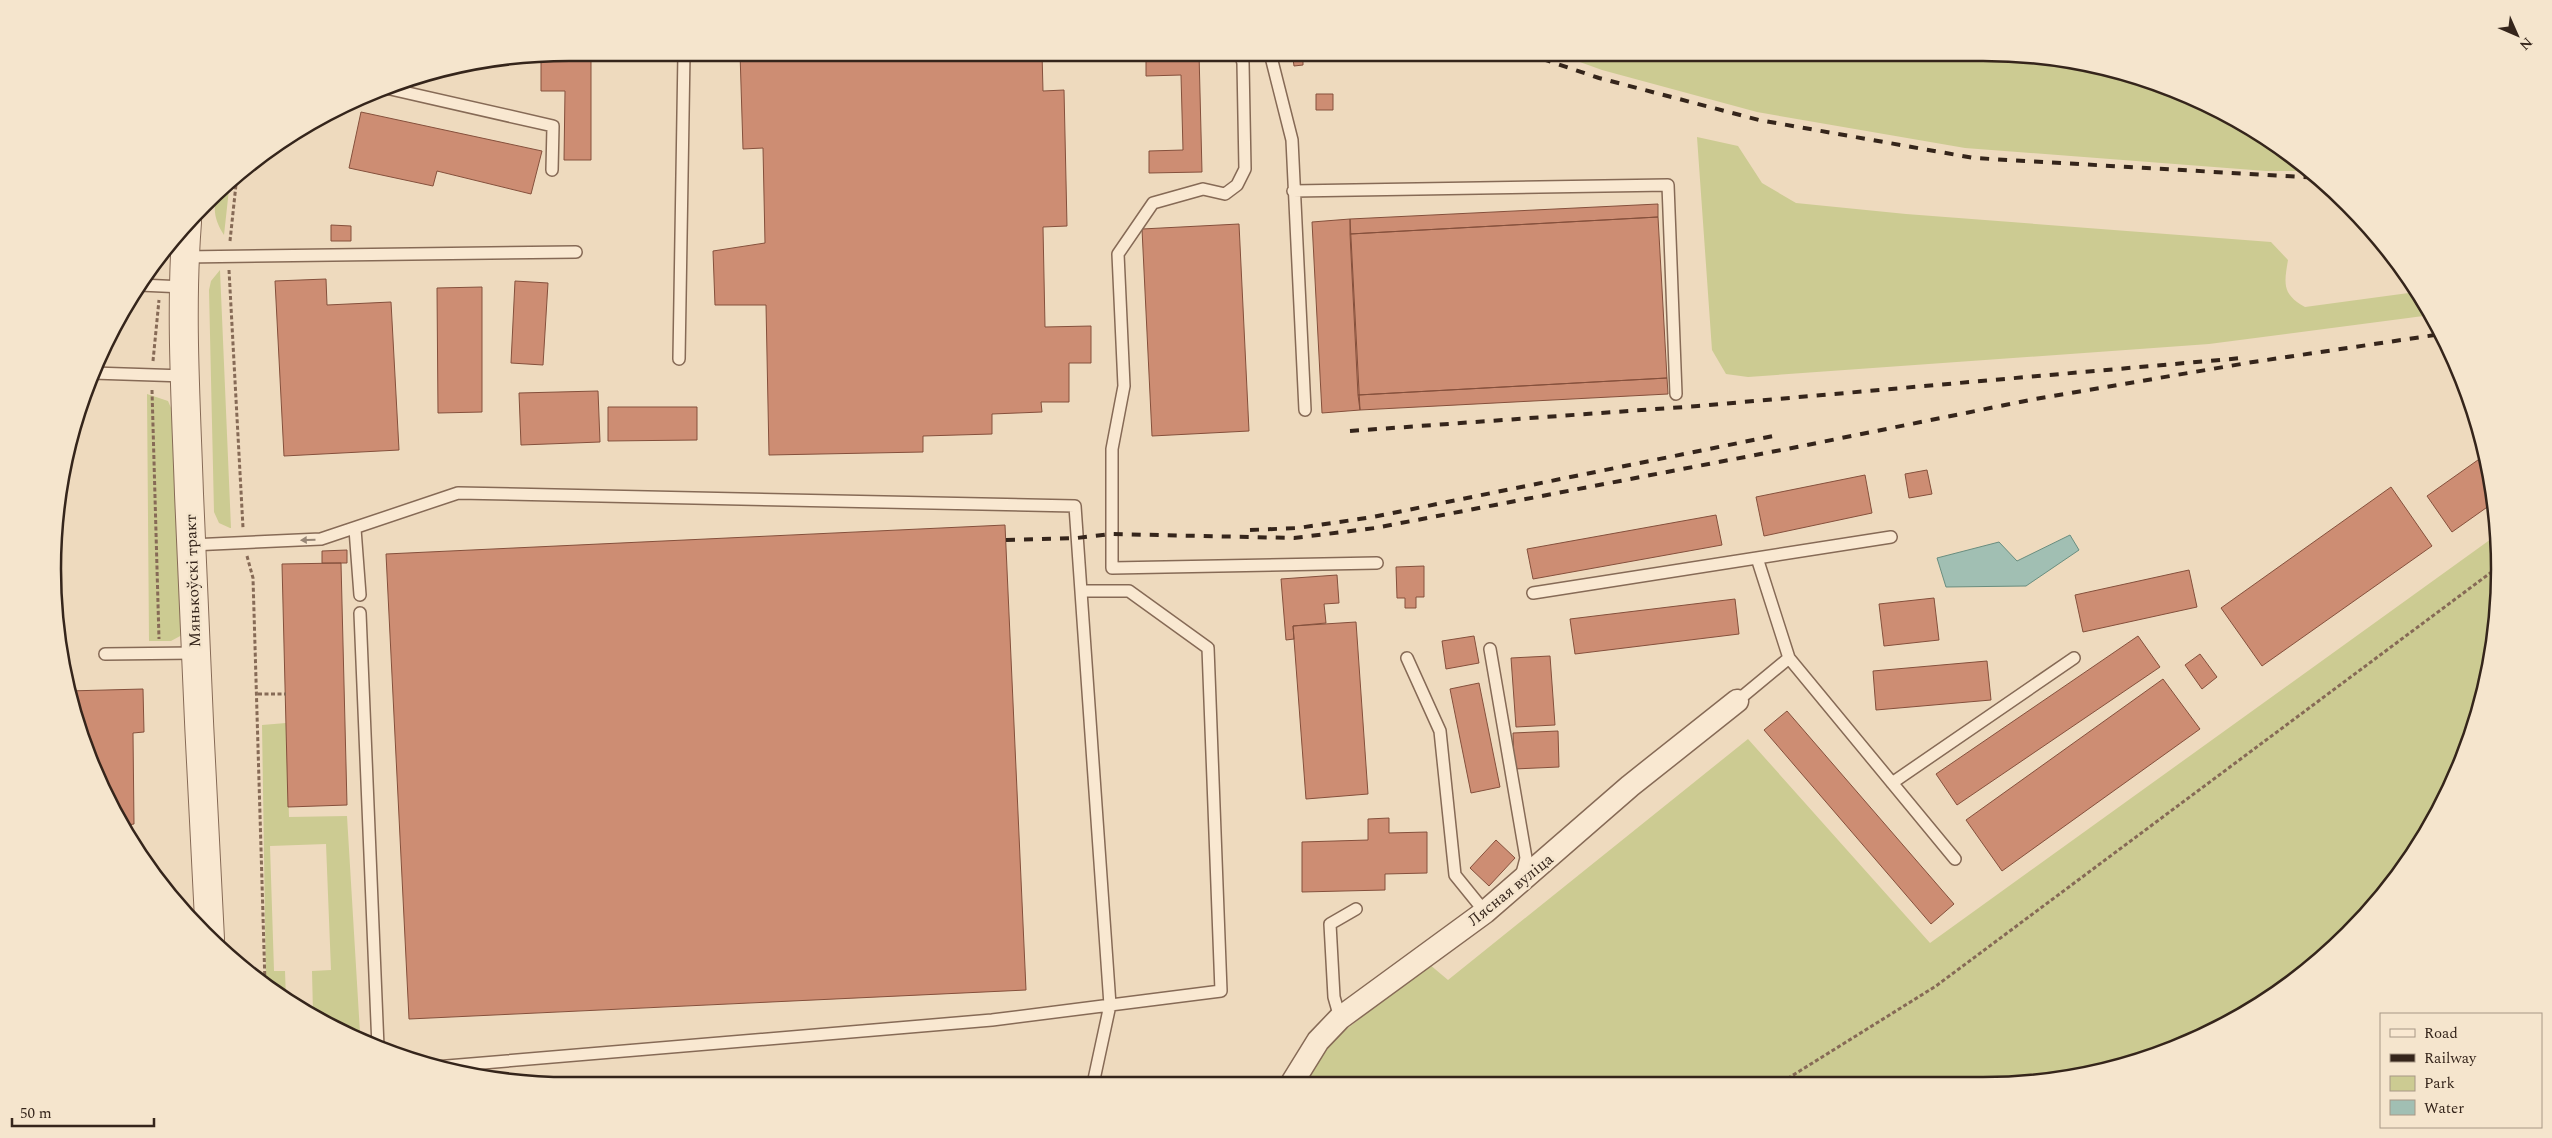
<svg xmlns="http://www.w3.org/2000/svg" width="2552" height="1138" viewBox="0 0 2552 1138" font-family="Spectral,serif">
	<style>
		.green { fill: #cccb92 }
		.water { fill: #a1bfb3; stroke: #698d7f }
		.building { fill: #cd8d73; stroke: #85503c }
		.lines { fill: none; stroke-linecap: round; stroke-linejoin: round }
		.service-casing { stroke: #866a56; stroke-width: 14 }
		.minor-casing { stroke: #866a56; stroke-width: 25 }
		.tertiary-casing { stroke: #866a56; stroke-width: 30 }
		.path { stroke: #866a56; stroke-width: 3; stroke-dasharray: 4 2.5; stroke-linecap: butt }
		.service { stroke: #f9e8d1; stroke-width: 11 }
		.minor { stroke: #f9e8d1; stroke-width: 22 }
		.tertiary { stroke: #f9e8d1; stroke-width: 28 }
		.rail { stroke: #35251b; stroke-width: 4; stroke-dasharray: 9 9; stroke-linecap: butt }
		.oneway { fill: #978676 }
		.labels { text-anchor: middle; stroke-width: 5; stroke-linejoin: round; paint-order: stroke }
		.street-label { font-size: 16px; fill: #35251b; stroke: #f5e5cd }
		.rim { fill: none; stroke: #35251b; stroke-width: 2.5 }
	</style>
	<rect width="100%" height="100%" fill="#eedabe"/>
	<path class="green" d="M1555,53H1857L1895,57L2098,66L2149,80L2241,122L2310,171H2266L1965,148L1757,112L1602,70Z
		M1697,137L1738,146L1762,183L1796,203L1906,214L2271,242L2288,260C2284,284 2282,294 2305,307L2416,292L2431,315L2209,344L1748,377L1726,374L1712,350Z
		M230,180L224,235C210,214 212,196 230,180Z
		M220,270L231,528H230L219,523L214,512L209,290L211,281Z
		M147,394L168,401L175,417L182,635L171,641H149Z
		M2498,534L2495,637L2472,735L2446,798L2393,883L2298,979L2181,1046L2051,1081L1303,1083L1329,1043L1429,964L1448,980L1748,739L1930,943Z
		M286,723L289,817L347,816L360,1033L349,1034L308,1014H313L312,971L331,970L326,844L270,846L274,971H285L286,999L266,984L262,725Z"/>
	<path class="water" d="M2070,535L2079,550L2026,586L1946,587L1937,558L1999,542L2017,561Z"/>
	<path class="building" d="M569,52L591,53V160H564L565,91H541V55Z
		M740,53H1042L1043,91L1064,90L1067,226L1043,227L1045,327L1091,326V363H1069V402H1041L1042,412L992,414V434L923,436V452L769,455L766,305H715L713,251L765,243L763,148L743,149Z
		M1146,53H1199L1202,172L1149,173V151L1183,150L1181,75L1146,76Z
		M1303,57V65L1294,66L1293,59Z
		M1316,94H1333V110H1316Z
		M361,112L542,151L531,194L437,171L433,186L349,168Z
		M1658,204V217L1350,234V219Z
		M1658,217L1667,378L1358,395L1350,234Z
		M1350,219L1360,410L1322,413L1312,222Z
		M1239,224L1249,431L1152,436L1142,229Z
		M331,225L351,226V241H331Z
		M326,279L327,305L391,302L399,450L284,456L275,281Z
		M515,281L548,283L543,365L511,363Z
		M482,287V412L438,413L437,288Z
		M1667,378L1668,394L1360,410L1358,395Z
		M598,391L600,442L521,445L519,393Z
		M608,407H697V440L608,441Z
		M2485,455L2493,503L2452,532L2427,496Z
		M1927,470L1932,494L1909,498L1905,474Z
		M1865,475L1872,513L1764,536L1756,497Z
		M2391,487L2432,546L2262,666L2221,608Z
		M1716,515L1722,545L1533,579L1527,549Z
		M1005,525L1026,990L409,1019L386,554Z
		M347,550V563H322V551Z
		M341,563L347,805L288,807L282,564Z
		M1424,566V597H1416V608H1405V598H1397L1396,567Z
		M2189,570L2197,607L2083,632L2075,595Z
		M1337,575L1339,603L1324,604L1326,623L1293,626L1294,639L1286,640L1281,579Z
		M1934,598L1939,640L1884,646L1879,604Z
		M1735,599L1739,634L1575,654L1570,619Z
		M1356,622L1368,794L1306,799L1293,626Z
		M1474,636L1479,663L1446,669L1442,641Z
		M2138,636L2160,667L1957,805L1936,774Z
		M2200,654L2217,677L2202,689L2185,665Z
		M1550,656L1555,725L1516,727L1511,658Z
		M1987,661L1991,700L1876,710L1873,671Z
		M2163,679L2200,729L2002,871L1966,820Z
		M1479,683L1500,787L1471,793L1450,689Z
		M143,689L144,732L133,733L134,824L121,826L80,735L68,691Z
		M1787,711L1954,904L1931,924L1764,730Z
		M1558,731L1559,767L1514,769L1513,733Z
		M1389,818V833L1427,832V873L1385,874V890L1302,892V842L1368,840V819Z
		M1496,840L1515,858L1489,886L1470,868Z"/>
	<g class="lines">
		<defs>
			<path id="service" d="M1240,53L1243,63L1245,169L1237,185L1225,194L1203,189L1153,203L1118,254L1124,386L1112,449V568L1377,563
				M1270,53L1292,140L1305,410
				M386,88L553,126L552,170
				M1293,191L1668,185L1676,394
				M184,257L576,252
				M140,285L184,287
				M679,359L684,53
				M93,373L185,376
				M355,529L360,595
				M191,545L321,539L458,493L1075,506L1110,1005L1093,1084
				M1757,558L1789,658
				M1533,593L1891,537
				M360,613L378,1047
				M1490,649L1526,858L1521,877
				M105,654L195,653
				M1407,658L1440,731L1455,875L1485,912
				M1737,701L1789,658L1955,859
				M1892,783L2074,658
				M1340,1018L1334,997L1330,924L1356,909
				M435,1067L992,1020L1221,991L1208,648L1129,591H1081"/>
			<path id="minor" d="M1292,1083L1318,1041L1340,1018L1485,912L1630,786L1737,701"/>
			<path id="tertiary" d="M187,222C180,312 186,404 189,494C195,642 202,791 210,939"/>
		</defs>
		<use href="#service" class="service-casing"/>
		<use href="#minor" class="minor-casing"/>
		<use href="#tertiary" class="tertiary-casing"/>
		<path class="path" d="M230,241L237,175
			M229,270L243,528
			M153,361L159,300
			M152,390L159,639
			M247,556L253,578L265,984
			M258,694H286
			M1782,1082L1936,986L2497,568"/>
		<use href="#service" class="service"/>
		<use href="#minor" class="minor"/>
		<use href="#tertiary" class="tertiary"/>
		<path class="rail" d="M1525,53L1599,78L1759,120L1974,158L2319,178
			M1350,431L1698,406L2242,358
			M1250,530L1298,528L1373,517L1773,436
			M1006,540L1077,538L1111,534L1294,538L1375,528L1797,447L2035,399L2253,362L2442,334"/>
	</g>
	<defs><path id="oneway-solid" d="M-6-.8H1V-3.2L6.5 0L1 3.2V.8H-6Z" transform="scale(1.25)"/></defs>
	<use class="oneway" href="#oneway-solid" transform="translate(308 540) rotate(178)"/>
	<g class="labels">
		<g class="street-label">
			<text transform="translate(192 581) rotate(-92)" y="6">Мянькоўскі тракт</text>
			<text transform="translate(1510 889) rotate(-39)" y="6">Лясная вуліца</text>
		</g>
	</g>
	<path d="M0 0H2552V1138H0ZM569 61H1983A508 508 0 0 1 2491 569V569A508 508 0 0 1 1983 1077H569A508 508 0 0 1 61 569V569A508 508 0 0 1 569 61Z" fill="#f5e5cd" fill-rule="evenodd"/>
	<path class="rim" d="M569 61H1983A508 508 0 0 1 2491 569V569A508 508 0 0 1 1983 1077H569A508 508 0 0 1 61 569V569A508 508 0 0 1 569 61Z"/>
	<rect x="2380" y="1013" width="162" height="115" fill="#f5e5cd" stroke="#a89886"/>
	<rect x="2390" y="1029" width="25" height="8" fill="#f9e8d1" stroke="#a89886"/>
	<text x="2424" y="1038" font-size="15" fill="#35251b">Road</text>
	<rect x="2390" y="1054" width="25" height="8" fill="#35251b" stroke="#a89886"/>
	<text x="2424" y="1063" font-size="15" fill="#35251b">Railway</text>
	<rect x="2390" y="1076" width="25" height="15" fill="#cccb92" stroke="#a89886"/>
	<text x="2424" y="1088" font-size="15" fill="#35251b">Park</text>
	<rect x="2390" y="1100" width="25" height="15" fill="#a1bfb3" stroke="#a89886"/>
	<text x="2424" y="1113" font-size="15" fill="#35251b">Water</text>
	<g transform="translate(2517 35) rotate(135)" stroke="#f5e5cd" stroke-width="4" paint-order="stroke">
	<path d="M0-4L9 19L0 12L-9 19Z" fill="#35251b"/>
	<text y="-8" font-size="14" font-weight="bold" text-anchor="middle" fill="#35251b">N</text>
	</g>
	<path d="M12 1118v8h142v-8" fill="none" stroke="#35251b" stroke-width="2.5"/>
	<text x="20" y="1118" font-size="15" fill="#35251b" stroke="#f5e5cd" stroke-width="4" paint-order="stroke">50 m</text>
</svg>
